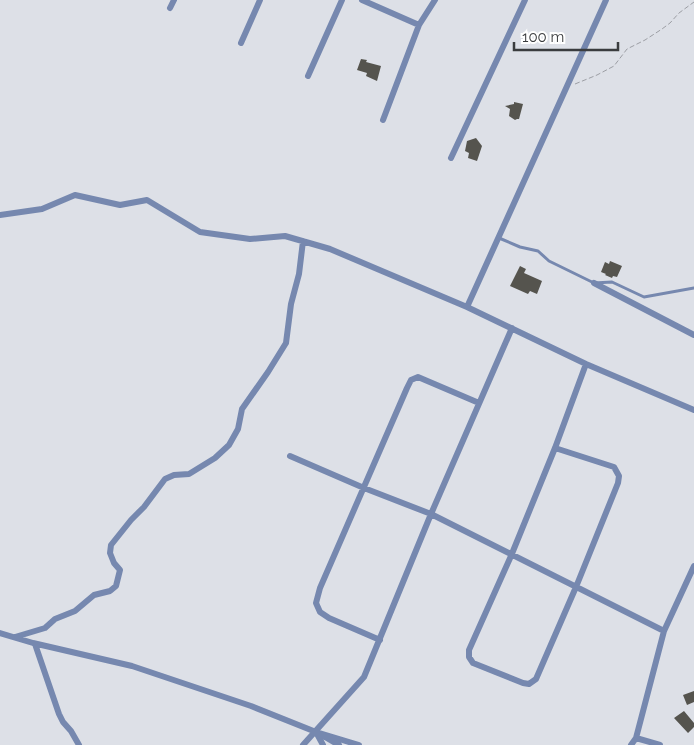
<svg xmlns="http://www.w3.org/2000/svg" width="694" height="745" viewBox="0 0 694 745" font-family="Raleway,sans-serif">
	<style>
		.building { fill: #55544e }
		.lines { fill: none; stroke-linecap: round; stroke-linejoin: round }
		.path { stroke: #9c9ea4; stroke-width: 1; stroke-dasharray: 5 2.5; stroke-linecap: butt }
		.lane { stroke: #7688af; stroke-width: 3 }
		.street { stroke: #7688af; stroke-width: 6 }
	</style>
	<rect width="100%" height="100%" fill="#dde0e7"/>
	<path class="building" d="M361,59L367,60L366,62L381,66L377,81L366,76L367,73L357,70Z
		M514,102L523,104L519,119H517L515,120L509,116L510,109L505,106L514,104Z
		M476,138L482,146L477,161L468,158L469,153L465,151L467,141Z
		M610,261L622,266L617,277L613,276L612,278L605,275L606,274L601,272L605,262L609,264Z
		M520,266L526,269L524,273L542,281L537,294L530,291L528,294L510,286Z
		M694,691V702L687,705L683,695Z
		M684,711L694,723V727L688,733L674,718Z"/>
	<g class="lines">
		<path class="path" d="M575,84L597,75L614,66L627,49L645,40L662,29L670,23L679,13L694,2"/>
		<path class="lane" d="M499,238L520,247L538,251L549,261L594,283L612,282L644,297L694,288"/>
		<path class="street" d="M362,0L419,25
			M170,8L174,0
			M241,43L260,0
			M308,76L342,0
			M383,120L419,25L435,0
			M451,158L525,0
			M0,215L42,209L75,195L120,205L147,200L200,232L250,239L285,236L330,249L467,307L586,364L694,410
			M594,283L694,335
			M467,307L606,0
			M555,448L614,467L619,476L618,483L576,587L536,679L529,684L523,683L473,663L469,657V650L511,556L555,448L586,364
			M290,456L364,488L431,514L664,631
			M0,633L33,643L132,666L251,706L316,732L359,745
			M15,637L45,628L55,619L75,611L94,595L110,591L116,586L120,570L114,563L110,553L111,545L131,520L144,507L165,479L174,475L189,474L215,458L229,445L238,429L242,409L268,372L286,343L291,304L299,274L303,241
			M380,640L329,618L320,612L316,603L320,588L407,388L411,380L418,377L479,403
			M35,644L59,714L63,722L71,731L79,745
			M317,732H316L323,745
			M325,737L339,745
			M636,738L660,745
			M303,745L364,677L431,514L512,328
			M631,745L636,738L664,631L694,566"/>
	</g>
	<path d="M514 42v8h104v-8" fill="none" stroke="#3a3c3e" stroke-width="2.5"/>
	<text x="522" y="42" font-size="15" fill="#3a3c3e" stroke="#ffffff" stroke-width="4" paint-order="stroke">100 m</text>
</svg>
